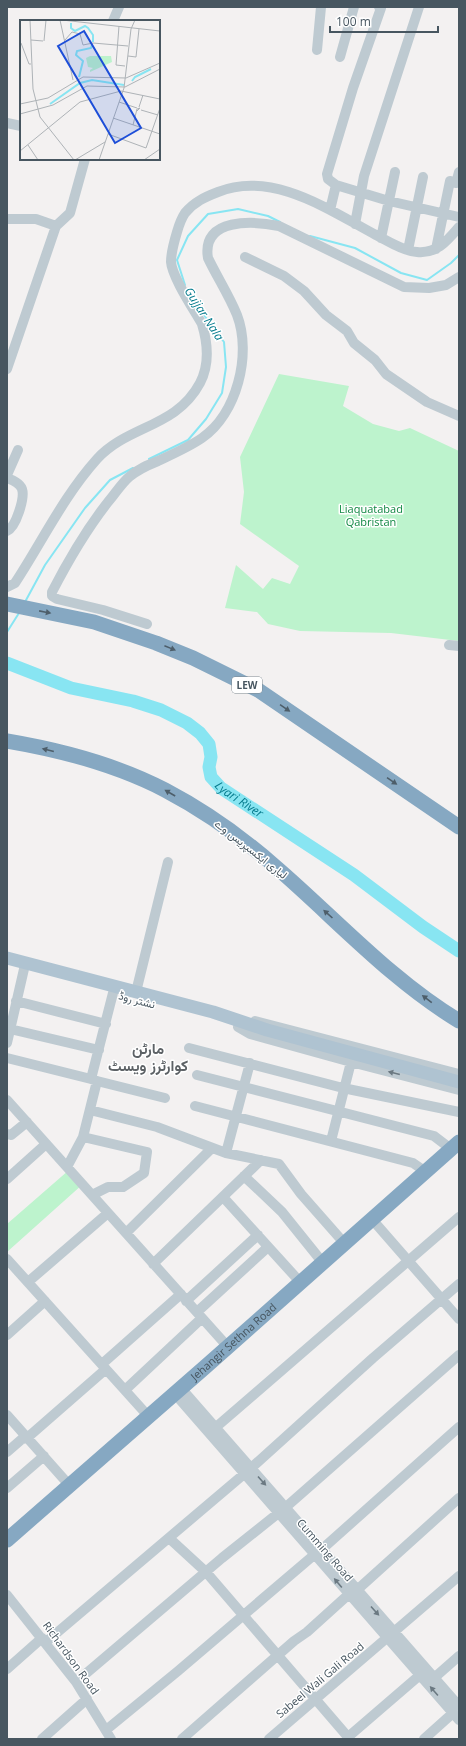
<svg xmlns="http://www.w3.org/2000/svg" width="466" height="1746" viewBox="0 0 466 1746" font-family="'Open Sans',Vazirmatn,sans-serif">
	<style>
		.green { fill: #bdf3cd }
		.lines { fill: none; stroke-linecap: round; stroke-linejoin: round }
		.stream { stroke: #88e5f2; stroke-width: 2 }
		.river { stroke: #88e5f2; stroke-width: 13 }
		.minor { stroke: #becad1; stroke-width: 10 }
		.major { stroke: #afc3d1; stroke-width: 13 }
		.highway { stroke: #86a8c2; stroke-width: 15 }
		.oneway { fill: #4d5e6a }
		.oneway2 { fill: #6b7982 }
		.labels { text-anchor: middle; stroke-width: 3; stroke-linejoin: round; paint-order: stroke }
		.shield { fill: #fff; stroke: #7e8990; stroke-width: 1 }
		.shield-label { font-size: 10px; font-weight: bold; fill: #475660 }
		.park-label { font-size: 11px; fill: #118843; stroke: #fff }
		.street-label { font-size: 11px; fill: #475660; stroke: #fff }
		.water-label { font-size: 12px; font-style: italic; fill: #067c8e; stroke: #fff }
		.district-label { font-size: 15px; font-weight: bold; fill: #5d6266; stroke: #fff }
		.inset-river { fill: none; stroke: #88e5f2; stroke-width: 2 }
		.inset-road { fill: none; stroke: #aeb3b7; stroke-width: 1 }
		.view { fill: #1d4ed8; fill-opacity: 0.15; stroke: #1d4ed8; stroke-width: 2 }
		.inset-edge { fill: none; stroke: #475660; stroke-width: 2 }
	</style>
	<rect width="100%" height="100%" fill="#f3f1f1"/>
	<path class="green" d="M279,374L349,386L343,406L373,424L399,431L410,428L459,451V641L391,633L300,631L268,624L257,612L225,608L236,565L263,589L272,578L290,584L299,566L240,524L244,492L240,457Z
		M69,1170L83,1184L7,1252V1224Z"/>
	<g class="lines">
		<path class="stream" d="M310,236L355,248L401,273L427,280L451,263L459,255
			M185,285L177,260L188,236L208,214L238,209L268,216L280,222
			M149,459L188,440L206,419L222,393L226,367L224,342L195,303
			M25,602L45,565L85,508L110,480L133,468
			M7,632L19,613"/>
		<path class="river" id="s1" d="M7,663L71,688L133,701L161,710L187,723L200,733L209,744L211,757L209,767L211,777L221,788L354,875L423,927L459,951"/>
		<path class="minor" d="M379,7L381,8L353,88L327,174L328,179L336,185L389,201L459,217
			M113,21L119,7
			M317,50L321,7
			M340,57L354,7
			M7,123L21,126
			M330,210L336,185
			M7,219H36L56,226
			M355,224L364,176L419,7
			M381,238L395,172
			M436,249L450,181L456,183L459,172
			M408,250L423,177
			M245,257L284,276L304,291L326,315L347,331L354,343L375,360L386,374L427,402L459,416
			M7,369L56,226L70,213L85,159
			M7,475L18,450
			M7,478C12,480 20,483 22,489C25,498 16,527 7,531
			M7,587L15,583C42,542 63,497 97,459C128,425 176,428 200,383C210,364 208,344 202,324C194,310 172,277 171,262C171,252 174,242 177,232C179,225 181,219 185,213C194,202 205,197 218,192C272,170 329,210 376,235C388,241 403,251 417,252C437,254 447,241 459,227
			M147,624L103,610L57,599L52,596V592C68,561 86,530 108,502C115,494 121,484 129,477C138,469 148,465 158,461C173,454 189,447 202,438C237,414 252,354 237,315C229,295 217,277 208,258C201,217 254,221 279,226L404,287L429,288L446,285L459,277
			M449,645L459,646
			M136,992L168,862
			M16,1001L106,1024
			M255,1021L459,1074
			M238,1027L250,1034L351,1062L459,1090
			M10,1029L99,1050
			M7,1043L24,969
			M189,1048L343,1088L459,1112
			M7,1058L91,1079
			M197,1075L434,1136L451,1149
			M97,1081L165,1098
			M7,1100L228,1347
			M195,1106L413,1163L426,1172
			M90,1110L157,1127L226,1153L279,1164L301,1194L345,1244
			M7,1134L11,1135L27,1122
			M83,1137L147,1152L144,1173L123,1187H108L92,1195
			M331,1141L351,1062
			M226,1153L250,1063
			M67,1167L83,1137L97,1081L91,1079L113,993
			M244,1176L282,1212L323,1263
			M7,1179L46,1144
			M223,1197L301,1283
			M377,1225L459,1319
			M126,1233L212,1148
			M7,1259L149,1417
			M153,1264L261,1160
			M28,1282L108,1213
			M186,1301L258,1235
			M197,1312L268,1247
			M7,1335L45,1301
			M102,1364L181,1294
			M181,1388L459,1706
			M125,1390L202,1318
			M175,1394L459,1720
			M7,1415L70,1486
			M215,1428L459,1217
			M7,1452L22,1439L27,1438L106,1369
			M7,1488L44,1456
			M169,1538L206,1572L348,1737
			M321,1550L459,1427
			M357,1590L459,1498
			M7,1595L76,1682L111,1739
			M46,1642L250,1469L373,1358L459,1284
			M7,1669L42,1638
			M434,1678L459,1656
			M76,1682L222,1558L286,1507L459,1355
			M106,1730L178,1671L314,1555
			M42,1739L87,1699
			M182,1739L294,1641L307,1632L348,1595
			M269,1739L459,1576
			M350,1739L348,1737L420,1675
			M424,1739L453,1713"/>
		<path class="major" d="M7,958L213,1012L267,1030L459,1082"/>
		<g class="highway">
			<path d="M7,604L94,622L156,643L193,658L258,690L459,827"/>
			<path d="M7,741C60,750 117,765 165,790C205,811 243,838 277,868C336,919 391,980 459,1021"/>
			<path id="s2" d="M7,1540L204,1368L459,1142"/>
		</g>
	</g>
	<defs><path id="oneway-solid" d="M-6-.8H1V-3.2L6.5 0L1 3.2V.8H-6Z"/></defs>
	<g class="oneway">
		<use href="#oneway-solid" transform="translate(45 612) rotate(11)"/>
		<use href="#oneway-solid" transform="translate(170 648) rotate(22)"/>
		<use href="#oneway-solid" transform="translate(285 708) rotate(34)"/>
		<use href="#oneway-solid" transform="translate(48 750) rotate(-166)"/>
		<use href="#oneway-solid" transform="translate(392 781) rotate(34)"/>
		<use href="#oneway-solid" transform="translate(170 793) rotate(-150)"/>
		<use href="#oneway-solid" transform="translate(328 914) rotate(-138)"/>
		<use href="#oneway-solid" transform="translate(427 999) rotate(-143)"/>
	</g>
	<g class="oneway2">
		<use href="#oneway-solid" transform="translate(394 1073) rotate(-166)"/>
		<use href="#oneway-solid" transform="translate(262 1481) rotate(48)"/>
		<use href="#oneway-solid" transform="translate(338 1583) rotate(-130)"/>
		<use href="#oneway-solid" transform="translate(375 1611) rotate(48)"/>
		<use href="#oneway-solid" transform="translate(434 1691) rotate(-131)"/>
	</g>
	<g class="labels">
		<rect class="shield" x="232" y="677" width="30" height="16" rx="3"/>
		<g class="shield-label">
			<text x="247" y="689">LEW</text>
		</g>
		<g class="park-label">
			<text x="371" y="513">Liaquatabad<tspan x="371" dy="13">Qabristan</tspan></text>
		</g>
		<g class="street-label">
			<text transform="translate(251 849) rotate(38)" y="4">لیاری ایکسپریس وے</text>
			<text transform="translate(137 1000) rotate(15)" y="4">نشتر روڈ</text>
			<text dy="4" stroke="none"><textPath href="#s2" startOffset="301">Jehangir Sethna Road</textPath></text>
			<text transform="translate(325 1550) rotate(49)" y="4">Cumming Road</text>
			<text transform="translate(71 1658) rotate(54)" y="4">Richardson Road</text>
			<text transform="translate(320 1680) rotate(-40)" y="4">Sabeel Wali Gali Road</text>
		</g>
		<g class="water-label">
			<text transform="translate(204 314) rotate(57)" y="4">Gujjar Nala</text>
			<text dy="4" stroke="none"><textPath href="#s1" startOffset="291">Lyari River</textPath></text>
		</g>
		<g class="district-label">
			<text x="148" y="1054">مارٹن<tspan x="148" dy="17">کوارٹرز ویسٹ</tspan></text>
		</g>
	</g>
	<g transform="translate(20 20)">
		<rect width="140" height="140" fill="#f3f1f1"/>
		<path d="M70,36H91L92,42L70,52V50L73,48L68,47L66,38Z" fill="#bdf3cd"/>
		<path class="inset-river" d="M51,3V8L55,11L65,6L68,8L73,15V22M59,57L63,41L56,35L57,31L71,28L72,25M112,61L115,57L131,49M30,84L60,63L72,60L104,65"/>
		<path class="inset-road" d="M10,0L13,69L20,97L54,140M40,0L53,60M42,0L140,11M99,6L96,45L105,46M11,20L23,21M45,20L52,12L60,14L63,25L73,23L108,26M24,21L26,0M1,23L9,44H11M108,36L116,37L119,9M99,82L117,88M0,84L28,78L63,57L106,58L140,43M119,87L123,75M121,90L138,95M0,94L33,85L67,66L105,67L140,49M93,98L140,114M113,105L117,89L120,88L117,91M88,114L126,128M8,125L18,140M126,128L140,88M0,131L60,82L101,71L140,79M55,140L85,122M79,140L104,68L111,9L115,0M124,140L140,129"/>
		<path class="view" d="M64,11L121,108L95,123L38,26Z"/>
		<rect width="140" height="140" class="inset-edge"/>
	</g>
	<rect width="466" height="1746" fill="none" stroke="#475660" stroke-width="16"/>
	<path d="M330 26v6h108v-6" fill="none" stroke="#475660" stroke-width="2"/>
	<text x="336" y="26" font-size="12" fill="#475660" stroke="#ffffff" stroke-width="3" paint-order="stroke">100 m</text>
</svg>
